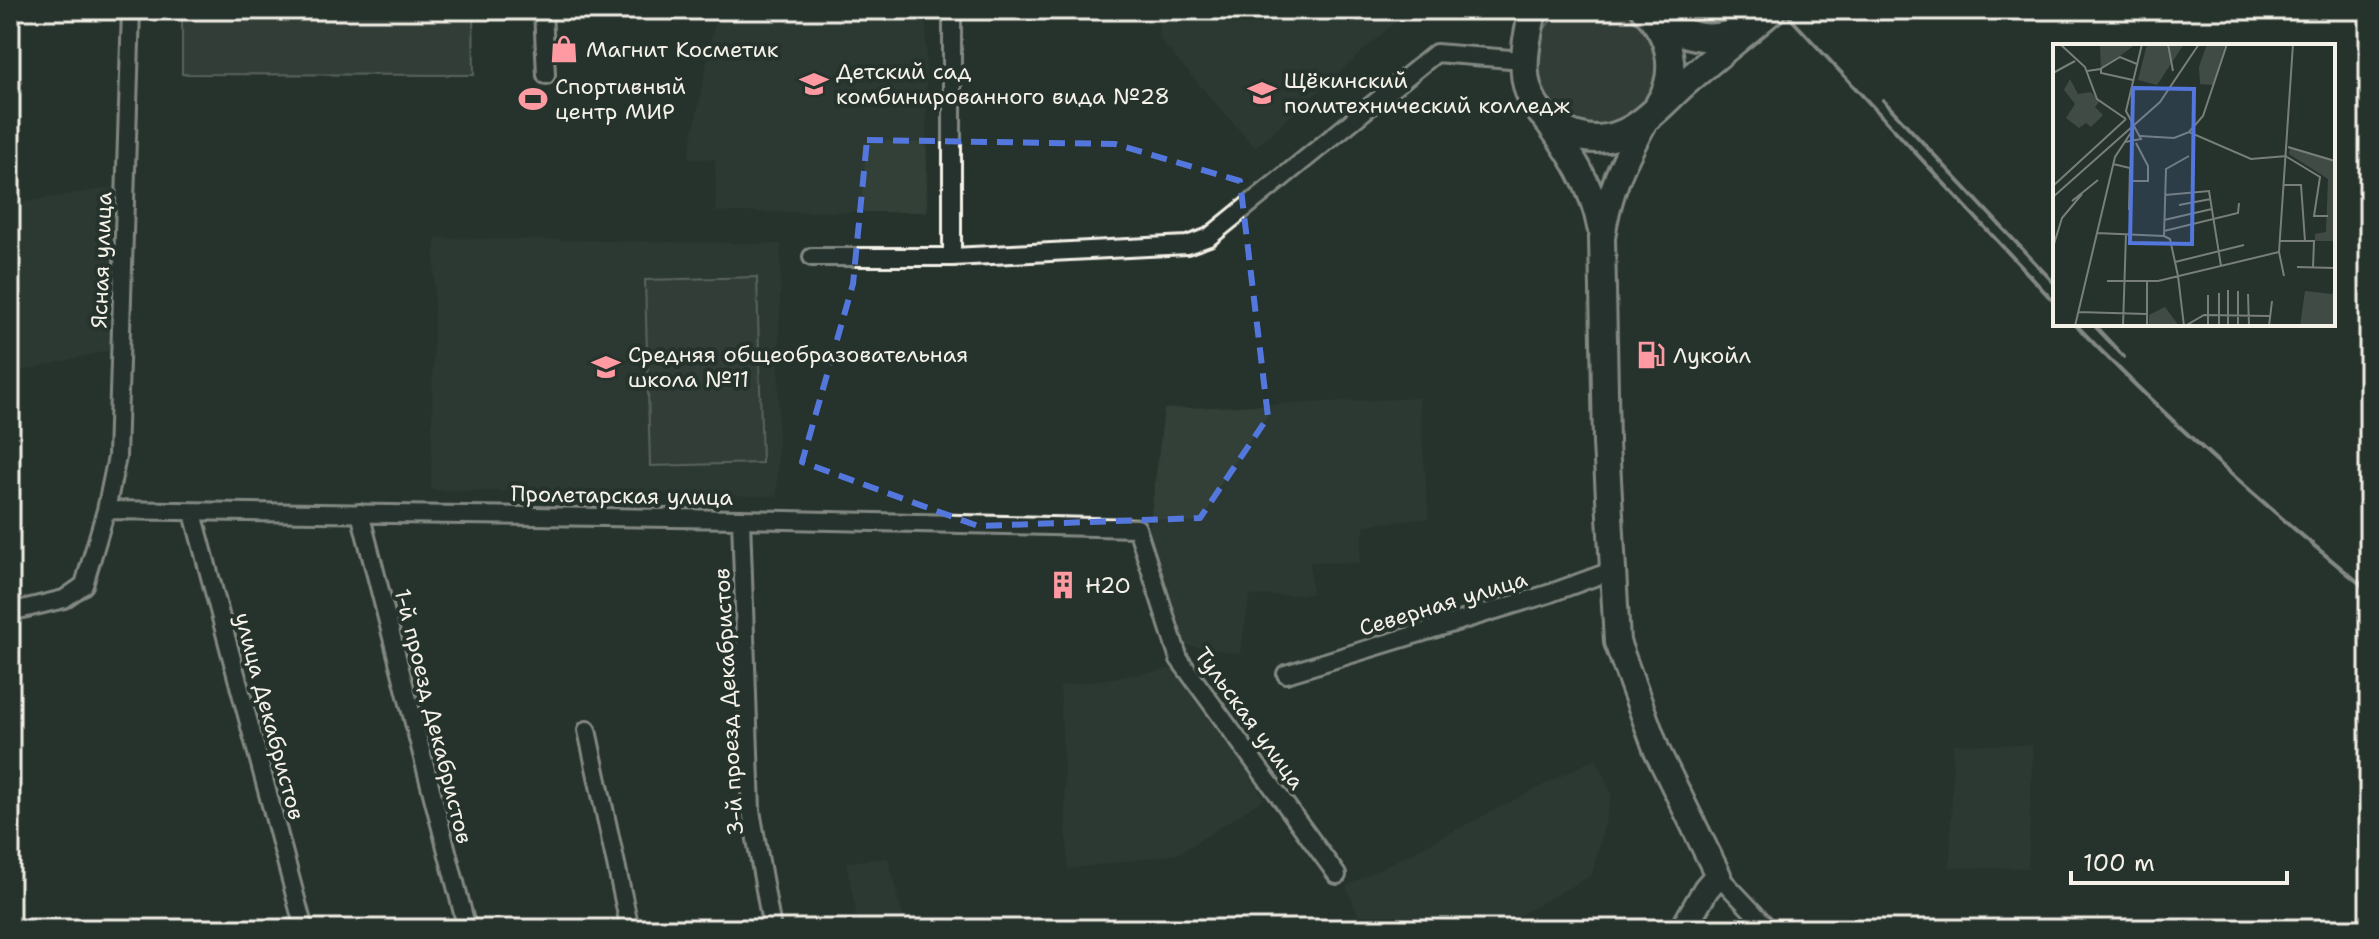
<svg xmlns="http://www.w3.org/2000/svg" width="2379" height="939" viewBox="0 0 2379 939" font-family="'Shantell Sans',sans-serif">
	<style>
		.built { fill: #333f39 }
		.green { fill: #414b45; stroke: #9a9e96; stroke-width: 2 }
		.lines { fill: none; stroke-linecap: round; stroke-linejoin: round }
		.street-casing { stroke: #f4f1e8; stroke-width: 22 }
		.secondary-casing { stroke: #f4f1e8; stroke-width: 30 }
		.primary-casing { stroke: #f4f1e8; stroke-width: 32 }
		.street { stroke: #26332d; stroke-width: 16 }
		.secondary { stroke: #26332d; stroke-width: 24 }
		.primary { stroke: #26332d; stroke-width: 26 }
		.rail { stroke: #f4f1e8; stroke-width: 4 }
		.marked { fill: none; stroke: #5377dc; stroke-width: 6; stroke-dasharray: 16 10; stroke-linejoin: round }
		.labels { text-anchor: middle; stroke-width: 8; stroke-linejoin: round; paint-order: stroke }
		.poi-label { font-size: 22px; fill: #f4f1e8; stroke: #26332d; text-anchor: start }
		.street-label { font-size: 22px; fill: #f4f1e8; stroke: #26332d }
		.inset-road { fill: none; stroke: #787f78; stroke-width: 2 }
		.view { fill: #5377dc; fill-opacity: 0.15; stroke: #5377dc; stroke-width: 4 }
		.inset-edge { fill: none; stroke: #f4f1e8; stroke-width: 4 }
	</style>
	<rect width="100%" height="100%" fill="#26332d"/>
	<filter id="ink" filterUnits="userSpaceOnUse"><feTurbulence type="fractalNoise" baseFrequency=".0125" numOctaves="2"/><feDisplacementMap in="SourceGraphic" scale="16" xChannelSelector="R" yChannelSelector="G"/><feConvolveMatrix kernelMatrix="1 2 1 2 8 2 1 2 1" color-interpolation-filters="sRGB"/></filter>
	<g filter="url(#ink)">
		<path class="built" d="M717,10H926L927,212H716L715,159H688Z
			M1160,10H1409L1255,148L1159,39Z
			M114,187L110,350L10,374V204Z
			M435,238L781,244L777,496L431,490Z
			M1419,398L1429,518L1365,525L1359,563L1310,562L1312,594L1250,596L1240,654L1180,644L1149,530L1164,409Z
			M1184,667L1264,799L1178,854L1068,869L1060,686Z
			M1953,744L2033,745L2028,868H1950Z
			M1596,758L1612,794L1592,875L1495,929H1364L1346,886Z
			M888,858L906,929H859L846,862Z"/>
		<path class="green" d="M182,10H473L474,75L182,74Z
			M1563,10H1631L1646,23L1662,70L1648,105L1605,130L1568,123L1535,85C1538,53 1533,31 1563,10Z
			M757,277L762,463L650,466L645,280Z"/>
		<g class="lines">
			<defs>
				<path id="street" d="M543,10L546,75
					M952,10V257L1187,245L1209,237L1436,53L1523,60
					M812,257H952
					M106,510L741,519L1137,528L1179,659L1337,875
					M193,513L304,929
					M360,513L467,929
					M741,519L751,811L772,929
					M10,612L64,599L84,585L106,510L117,457L131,10
					M1286,674L1548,594L1611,571
					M587,730L630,929
					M1718,875L1769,929"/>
				<path id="secondary" d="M1545,118C1569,151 1593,186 1600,227
					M1645,121C1623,162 1608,192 1602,238L1606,443L1617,642L1657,751L1718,875L1706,889L1683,929"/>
				<path id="primary" d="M1533,10C1525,49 1514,88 1547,119C1557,129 1571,135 1585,138C1630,146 1657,107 1687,81C1715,57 1744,34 1772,10
					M1645,10C1671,35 1679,73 1659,104
					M1653,17C1683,36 1709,45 1743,30"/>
			</defs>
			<use href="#street" class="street-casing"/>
			<use href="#secondary" class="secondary-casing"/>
			<use href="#primary" class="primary-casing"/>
			<use href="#street" class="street"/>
			<use href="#secondary" class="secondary"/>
			<use href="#primary" class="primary"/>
			<path class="rail" d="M1783,10L2055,303
				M1883,100L2055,284
				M2075,324C2166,419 2267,508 2369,591
				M2093,324L2124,357"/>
		</g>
	</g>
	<path d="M0 0H2379V939H0ZM867,140L1115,144L1240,181L1268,417L1200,518L978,526L802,462L853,284Z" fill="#26332d" fill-opacity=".55" fill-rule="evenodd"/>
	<path class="marked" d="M867,140L1115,144L1240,181L1268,417L1200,518L978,526L802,462L853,284Z"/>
	<defs>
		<symbol id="shop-bare" viewBox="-9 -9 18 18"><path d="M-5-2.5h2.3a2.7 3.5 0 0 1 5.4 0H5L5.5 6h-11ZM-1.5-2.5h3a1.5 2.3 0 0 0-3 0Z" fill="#ff9aa2" stroke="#26332d" stroke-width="2.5" paint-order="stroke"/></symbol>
		<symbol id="school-bare" viewBox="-9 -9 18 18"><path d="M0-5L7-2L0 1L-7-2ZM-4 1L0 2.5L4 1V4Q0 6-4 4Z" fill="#ff9aa2" stroke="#26332d" stroke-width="2.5" paint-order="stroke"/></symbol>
		<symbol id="university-bare" viewBox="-9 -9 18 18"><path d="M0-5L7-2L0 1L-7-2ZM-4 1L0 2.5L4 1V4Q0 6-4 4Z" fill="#ff9aa2" stroke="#26332d" stroke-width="2.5" paint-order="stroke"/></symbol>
		<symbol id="stadium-bare" viewBox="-9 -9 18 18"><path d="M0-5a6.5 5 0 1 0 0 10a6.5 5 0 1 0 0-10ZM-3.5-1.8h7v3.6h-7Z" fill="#ff9aa2" stroke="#26332d" stroke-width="2.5" paint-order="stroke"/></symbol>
		<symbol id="fuel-bare" viewBox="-9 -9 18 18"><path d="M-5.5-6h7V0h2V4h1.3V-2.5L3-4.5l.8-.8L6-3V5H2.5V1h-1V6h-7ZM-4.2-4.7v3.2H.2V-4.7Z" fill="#ff9aa2" stroke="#26332d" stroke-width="2.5" paint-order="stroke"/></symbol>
		<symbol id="building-bare" viewBox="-9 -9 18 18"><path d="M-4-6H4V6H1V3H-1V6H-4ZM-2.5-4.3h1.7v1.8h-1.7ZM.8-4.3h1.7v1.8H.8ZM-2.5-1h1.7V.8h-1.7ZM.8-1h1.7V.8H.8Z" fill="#ff9aa2" stroke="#26332d" stroke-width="2.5" paint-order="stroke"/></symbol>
	</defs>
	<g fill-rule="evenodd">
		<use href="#shop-bare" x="544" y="29" width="40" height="40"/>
		<use href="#school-bare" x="794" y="64" width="40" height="40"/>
		<use href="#university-bare" x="1242" y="73" width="40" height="40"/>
		<use href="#stadium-bare" x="513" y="79" width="40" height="40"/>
		<use href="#fuel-bare" x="1631" y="335" width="40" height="40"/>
		<use href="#school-bare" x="586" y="347" width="40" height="40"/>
		<use href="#building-bare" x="1043" y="565" width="40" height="40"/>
	</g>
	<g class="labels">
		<g class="poi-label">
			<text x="586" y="57">Магнит Косметик</text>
			<text x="836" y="79">Детский сад<tspan x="836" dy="25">комбинированного вида №28</tspan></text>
			<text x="1284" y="88">Щёкинский<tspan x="1284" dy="25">политехнический колледж</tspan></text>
			<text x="555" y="94">Спортивный<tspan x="555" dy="25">центр МИР</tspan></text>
			<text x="628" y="362">Средняя общеобразовательная<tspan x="628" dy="25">школа №11</tspan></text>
			<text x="1673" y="363">Лукойл</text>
			<text x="1085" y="593">Н2О</text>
		</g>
		<g class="street-label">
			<text transform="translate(101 260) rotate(-88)" y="8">Ясная улица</text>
			<text transform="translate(622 495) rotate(1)" y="8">Пролетарская улица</text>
			<text transform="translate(1443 603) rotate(-17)" y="8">Северная улица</text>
			<text transform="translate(728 702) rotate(-93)" y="8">3-й проезд Декабристов</text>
			<text transform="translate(270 716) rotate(75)" y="8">улица Декабристов</text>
			<text transform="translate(434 716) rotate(76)" y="8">1-й проезд Декабристов</text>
			<text transform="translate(1250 718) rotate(54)" y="8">Тульская улица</text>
		</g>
	</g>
	<g transform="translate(2053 44)">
		<rect width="282" height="282" fill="#26332d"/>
		<path d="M38,0H83L48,26L47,1ZM94,0H131L104,41L85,36ZM154,0H173L160,41L147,40L146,23ZM17,35L25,50L38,48L46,58L42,63L50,71L38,83L33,79L26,84L13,74L22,60L11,46ZM237,103L282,116V197H262V190L273,188L275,135L236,110ZM282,242V282H247L252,247L279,250ZM112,263L126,282H96V271Z" fill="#414b45"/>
		<path class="inset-road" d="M7,0L32,23L44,55L73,75M115,0L120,27M47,25L67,13L84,20M34,27L48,25V29L80,36M0,29L22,17M136,88L150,72L174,0M87,92L121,94L136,88L198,115L234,112M72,98L88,95L73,67L89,0M235,103L282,117M234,113L267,133L261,172H275M60,120L77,124L76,166M77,137H95V122L83,99M231,141H248L252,197M0,142L73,75M112,151L156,147L168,222M0,153L107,58L146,0M19,157L45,136M126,161L158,155M111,176L159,165M111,187L185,169L186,159M44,189L111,192M111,192L117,195L125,232L131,282M111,192L113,125L136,112M227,197H261L260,224M1,200L9,174L29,150M226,208L231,232M122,218L191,201M244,223L282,224M54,237H105L226,208L240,0M94,238V282M175,246V282M166,249V282M195,250L196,282M25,268L94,270M22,282L62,113L81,84M70,282L73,190M132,282L151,271L217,272M155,282V251M185,282V247M216,282L219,257"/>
		<path class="view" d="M80,44L141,45L139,200L77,199Z"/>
		<rect width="282" height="282" class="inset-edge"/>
	</g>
	<rect width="2379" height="939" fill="none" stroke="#26332d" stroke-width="40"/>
	<rect x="20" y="20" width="2339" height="899" fill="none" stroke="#f4f1e8" stroke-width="3" filter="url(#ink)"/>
	<path d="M2071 871v12h216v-12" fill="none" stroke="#f4f1e8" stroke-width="4"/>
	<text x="2083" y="871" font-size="24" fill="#f4f1e8" stroke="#26332d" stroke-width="6" paint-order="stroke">100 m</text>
</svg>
